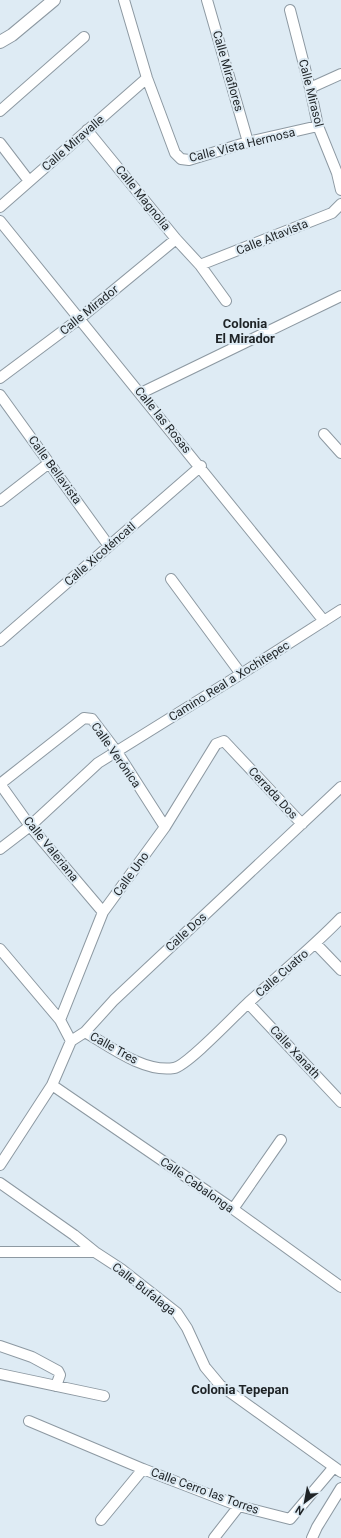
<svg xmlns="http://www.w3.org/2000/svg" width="341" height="1538" viewBox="0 0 341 1538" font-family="Roboto,sans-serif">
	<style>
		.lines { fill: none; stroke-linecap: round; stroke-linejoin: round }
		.minor-casing { stroke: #8d99a2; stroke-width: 12 }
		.tertiary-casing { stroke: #8d99a2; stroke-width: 14 }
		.minor { stroke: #fff; stroke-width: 10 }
		.tertiary { stroke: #fff; stroke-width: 12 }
		.labels { text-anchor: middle; stroke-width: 4; stroke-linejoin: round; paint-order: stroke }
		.street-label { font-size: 12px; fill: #1e2326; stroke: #deebf4 }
		.neighbourhood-label { font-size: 13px; font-weight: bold; fill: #1e2326; stroke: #deebf4 }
	</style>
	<rect width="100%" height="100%" fill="#deebf4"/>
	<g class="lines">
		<defs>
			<path id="minor" d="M124,0L147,78L175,153L181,159L189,160L248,142L318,126
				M207,0L248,142
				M290,10L310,88L318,126L337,173L341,190
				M310,88L341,74
				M0,111L84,37
				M87,130L176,239L200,265L226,301
				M0,143L29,181
				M0,207L147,78
				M0,221L324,621
				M200,265L332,213L341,204
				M0,378L79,319L176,239
				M141,393L341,296
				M0,395L109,546
				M324,434L341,453
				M0,501L49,463
				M171,579L241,674
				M0,641L201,466
				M0,784L84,718L92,719L117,752L165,827
				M0,784L30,826L103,912
				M0,849L30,826L98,763L241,674L341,610
				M316,944L341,970
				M0,949L60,1020L71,1041
				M248,1003L341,1102
				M60,1020L103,912L165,827L216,744L224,741L302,824
				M85,1032C109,1046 144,1073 174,1068C187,1066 236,1014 249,1002C280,974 312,948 341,918
				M71,1041L85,1032L114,1000L341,787
				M52,1085L233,1209L341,1287
				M0,1165L52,1085L71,1041
				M0,1183L74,1235L95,1252L121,1269L177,1313L187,1328L205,1367L220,1385L341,1472
				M233,1209L281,1140
				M0,1252H95
				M0,1346L32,1357L58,1371L60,1375L56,1386
				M0,1374L104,1396
				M29,1421L143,1469L239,1506L290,1519L334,1467
				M101,1520L143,1469
				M214,1538L239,1506
				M312,1538L317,1527L341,1488"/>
			<path id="tertiary" d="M0,42L12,35L54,0"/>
		</defs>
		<use href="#minor" class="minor-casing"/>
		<use href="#tertiary" class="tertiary-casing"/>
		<use href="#minor" class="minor"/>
		<use href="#tertiary" class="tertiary"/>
	</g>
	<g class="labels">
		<g class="street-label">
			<text transform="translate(228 71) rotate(74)" y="4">Calle Miraflores</text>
			<text transform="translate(311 93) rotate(76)" y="4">Calle Mirasol</text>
			<text transform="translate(73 143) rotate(-41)" y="4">Calle Miravalle</text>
			<text transform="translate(242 145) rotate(-14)" y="4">Calle Vista Hermosa</text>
			<text transform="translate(143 198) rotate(51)" y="4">Calle Magnolia</text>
			<text transform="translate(272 237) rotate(-22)" y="4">Calle Altavista</text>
			<text transform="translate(89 310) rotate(-39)" y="4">Calle Mirador</text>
			<text transform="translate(163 420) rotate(51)" y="4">Calle las Rosas</text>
			<text transform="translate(55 470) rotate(54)" y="4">Calle Bellavista</text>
			<text transform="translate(100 554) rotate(-41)" y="4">Calle Xicoténcatl</text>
			<text transform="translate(229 681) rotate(-32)" y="4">Camino Real a Xochitepec</text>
			<text transform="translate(116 755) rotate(55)" y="4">Calle Verónica</text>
			<text transform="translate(273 793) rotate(47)" y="4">Cerrada Dos</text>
			<text transform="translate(51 849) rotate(51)" y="4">Calle Valeriana</text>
			<text transform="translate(131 874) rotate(-54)" y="4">Calle Uno</text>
			<text transform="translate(186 932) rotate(-43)" y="4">Calle Dos</text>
			<text transform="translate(282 973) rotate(-41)" y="4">Calle Cuatro</text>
			<text transform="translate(114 1048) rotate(29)" y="4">Calle Tres</text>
			<text transform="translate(295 1052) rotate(47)" y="4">Calle Xanath</text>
			<text transform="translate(197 1185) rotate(35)" y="4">Calle Cabalonga</text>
			<text transform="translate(144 1289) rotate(38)" y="4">Calle Bufalaga</text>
			<text transform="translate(205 1491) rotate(20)" y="4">Calle Cerro las Torres</text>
		</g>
		<g class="neighbourhood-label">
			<text x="245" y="328">Colonia<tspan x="245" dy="15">El Mirador</tspan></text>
			<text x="240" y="1394">Colonia Tepepan</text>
		</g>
	</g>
	<g transform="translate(305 1502) rotate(212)" stroke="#deebf4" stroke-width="3" paint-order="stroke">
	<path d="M0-3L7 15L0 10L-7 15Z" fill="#1e2326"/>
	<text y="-6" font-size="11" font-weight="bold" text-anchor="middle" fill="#1e2326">N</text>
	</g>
</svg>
